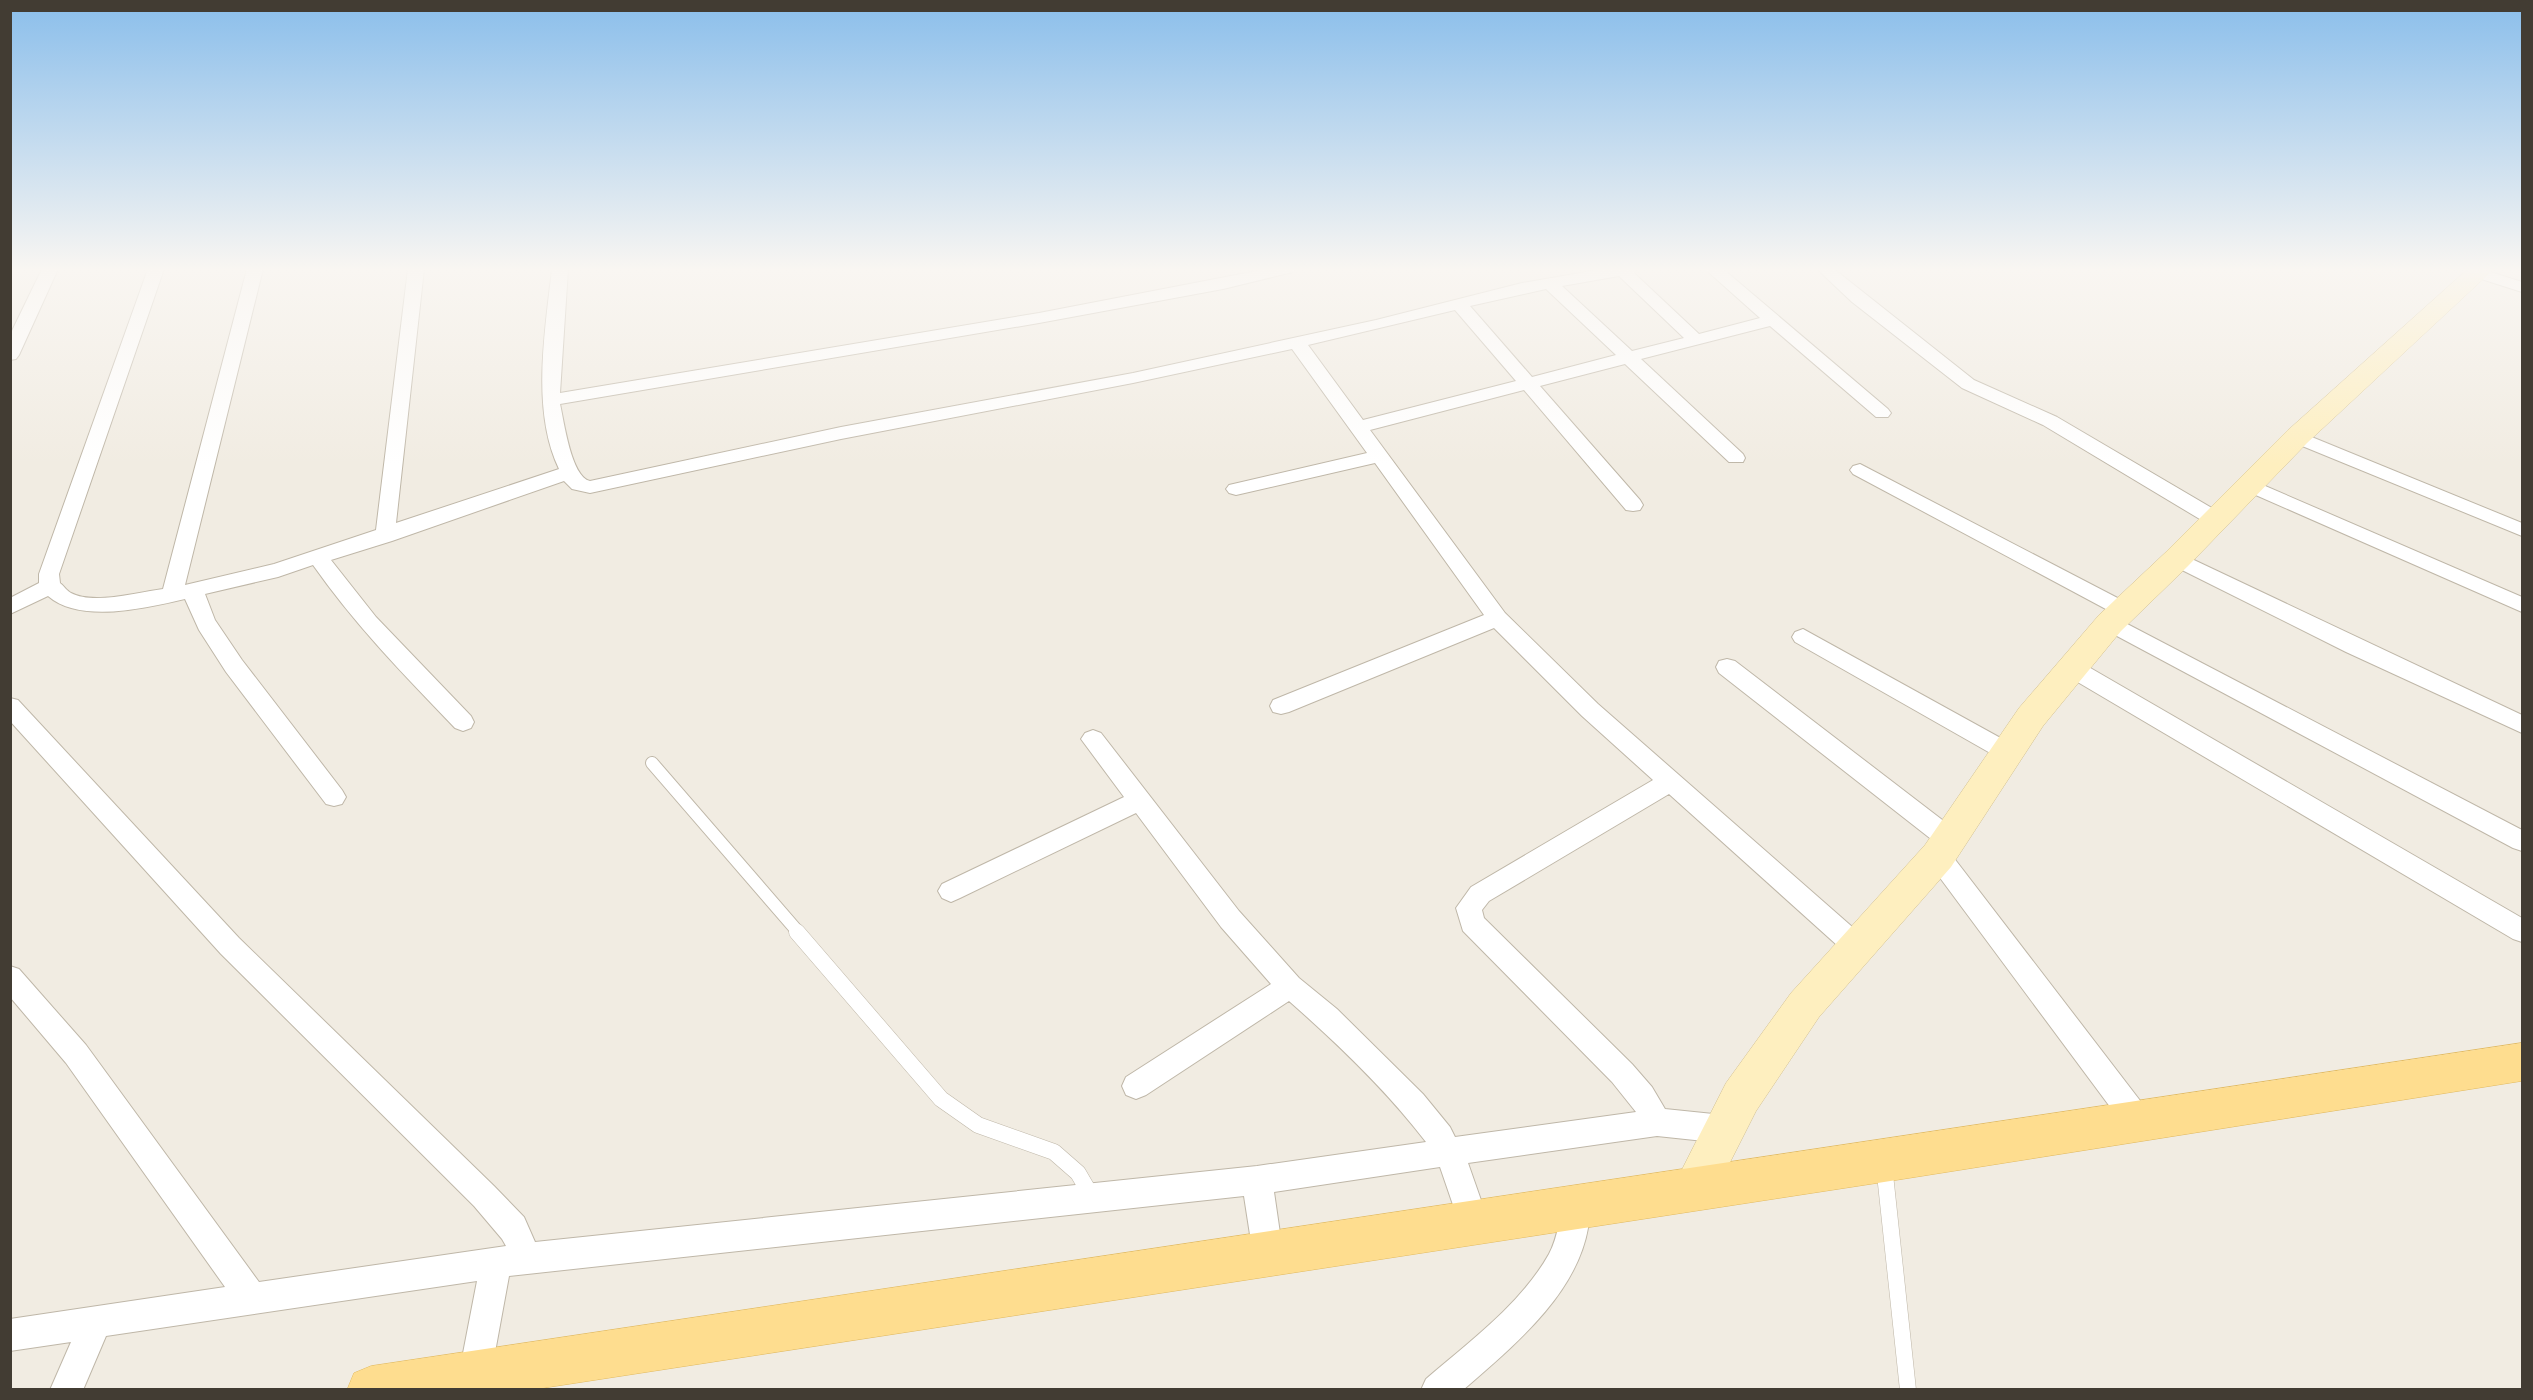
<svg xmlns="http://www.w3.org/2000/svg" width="2533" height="1400" viewBox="0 0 2533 1400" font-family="Montserrat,sans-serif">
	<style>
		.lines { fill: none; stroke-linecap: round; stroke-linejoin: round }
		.lane-far1-casing { stroke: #bfb7a8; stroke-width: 14 }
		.lane-casing { stroke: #bfb7a8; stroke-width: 17 }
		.street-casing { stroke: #bfb7a8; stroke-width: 2 }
		.secondary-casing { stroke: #d2c092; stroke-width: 1 }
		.primary-casing { stroke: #e2ba5f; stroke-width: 1 }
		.lane-far1 { stroke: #fff; stroke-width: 12 }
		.lane { stroke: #fff; stroke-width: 16 }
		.street { fill: #fff; fill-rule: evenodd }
		.secondary { fill: #feefbf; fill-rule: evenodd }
		.primary { fill: #fedd8f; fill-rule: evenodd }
	</style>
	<rect width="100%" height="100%" fill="#f1ece2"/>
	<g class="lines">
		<defs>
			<path id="lane-far1" d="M652,763L799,933"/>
			<path id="lane" d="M797,932L941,1099L978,1125L1054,1152L1078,1173L1092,1197
				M1884,1165L1908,1390"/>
			<path id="street" d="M42,269H58L19,355L16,359L10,360V335Z
				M148,269H164L59,574L60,583C64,586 67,591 71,593C93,605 139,592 163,589L247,269H263L185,585L274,564L376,530L408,269H424L396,523L559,469C531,411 545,331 552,269H568L560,393L1039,313L1267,269H1295L1293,272L1223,289L1039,323L560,404C564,421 571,477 590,481L841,427L1133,373L1376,320L1522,283L1603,269H1637L1634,273L1699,334L1760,318L1705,269H1723L1888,409L1891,413L1888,417H1876L1770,326L1641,359L1743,454L1745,458L1743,462H1729L1625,364L1540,386L1640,500L1643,505L1640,510L1633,511L1626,510L1524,390L1370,430L1505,613L1598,704L1866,939L1870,947L1866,955L1857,958L1848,955L1669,794L1489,901L1482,910L1484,918L1632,1064L1652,1087L1665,1109L1723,1115L1733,1119L1737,1129L1733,1139L1723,1143L1657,1136L1468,1163L1489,1223L1485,1234L1474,1238L1463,1234L1440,1167L1274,1192L1283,1254L1279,1265L1268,1269L1257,1265L1253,1254L1244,1196L509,1276L491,1374L486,1385L477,1390L464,1385L459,1374L477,1281L106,1336L83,1390H50L71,1342L10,1351V1319L225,1287L66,1063L10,997V966L19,969L86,1045L259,1282L506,1246L502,1239L474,1206L221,954L10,721V698L18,700L239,938L494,1186L524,1217L535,1242L1257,1166L1426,1142C1386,1090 1338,1044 1289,1001L1146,1095L1136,1099L1126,1095L1122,1086L1126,1077L1271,984L1221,927L1136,813L960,898L951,902L942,898L938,891L942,884L1124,797L1081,739L1085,733L1093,730L1101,733L1239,911L1299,978L1337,1009L1423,1094L1450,1127L1455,1137L1636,1112L1612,1082L1463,931L1456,908L1471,887L1653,780L1582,716L1494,628L1289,712L1281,714L1273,712L1270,706L1273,700L1484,615L1375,463L1236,495L1229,493L1226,489L1229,485L1367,453L1292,349L1133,383L841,439L590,493L572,489L564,481L392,541L331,560L376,617L471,716L474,722L471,728L463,731L455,728C405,676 355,625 313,565L278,577L205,594L215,620L242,660L342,790L346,797L342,804L334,806L326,804L226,672L199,630L185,599C147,608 80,624 48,596L10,614V598L39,583V574ZM1619,276L1684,338L1632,351L1562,286ZM1546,289L1616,355L1532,377L1470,306ZM1455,310L1516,381L1363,420L1308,345Z
				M1817,269H1834L1974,380L2057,417L2222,514L2225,519L2222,524L2215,526L2208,524L2043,425L1962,388L1852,302Z
				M2481,269L2522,282V292L2472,276L2470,273L2472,270Z
				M2297,431L2522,523V536L2290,441L2288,437L2290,433Z
				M1860,464L2131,605L2135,610L2131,615L2124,617L2117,615L1853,474L1850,470L1853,466Z
				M2249,479L2522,597V612L2242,489L2239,485L2242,481Z
				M2177,552L2522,715V733L2346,652L2170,564L2167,559L2170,554Z
				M2110,615L2522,830V851L2513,848L2102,628L2099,623L2102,618Z
				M1803,629L2015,746L2019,752L2015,758L2007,761L1999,758L1795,642L1792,637L1795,632Z
				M1727,659L1735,661L1958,832L1961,839L1958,846L1949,849L1940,846L1719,673L1716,667L1719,661Z
				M2072,660L2080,662L2522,918V942L2513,939L2064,674L2061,668L2064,662Z
				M1938,846L1947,849L2148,1111L2152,1121L2148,1131L2138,1135L2128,1131L1929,863L1926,856L1929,849Z
				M1577,1192L1588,1197C1592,1208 1590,1216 1588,1228C1576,1296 1512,1347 1463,1390H1421L1426,1379C1469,1342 1521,1304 1549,1254C1559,1236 1559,1215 1566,1197Z"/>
			<path id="secondary" d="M2468,269H2494L2307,443L2188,566L2121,631L2043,726L1951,867L1819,1017L1756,1111L1709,1204L1694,1210L1679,1204L1672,1189L1726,1083L1791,993L1925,845L2019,708L2099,615L2166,552L2287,431Z"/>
			<path id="primary" d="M2522,1043V1081L1884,1182L530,1390H347L354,1373L371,1366Z"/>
		</defs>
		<use href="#lane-far1" class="lane-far1-casing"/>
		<use href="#lane" class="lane-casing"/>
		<use href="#street" class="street-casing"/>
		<use href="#secondary" class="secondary-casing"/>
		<use href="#primary" class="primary-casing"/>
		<use href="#lane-far1" class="lane-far1"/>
		<use href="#lane" class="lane"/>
		<use href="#street" class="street"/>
		<use href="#secondary" class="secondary"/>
		<use href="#primary" class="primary"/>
	</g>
	<linearGradient id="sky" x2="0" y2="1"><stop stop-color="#8abeeb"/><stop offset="0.58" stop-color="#f9f6f2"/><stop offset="1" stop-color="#f9f6f2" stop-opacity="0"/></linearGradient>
	<rect width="2533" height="465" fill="url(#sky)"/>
	<rect width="2533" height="1400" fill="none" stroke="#423c33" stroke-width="24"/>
</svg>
